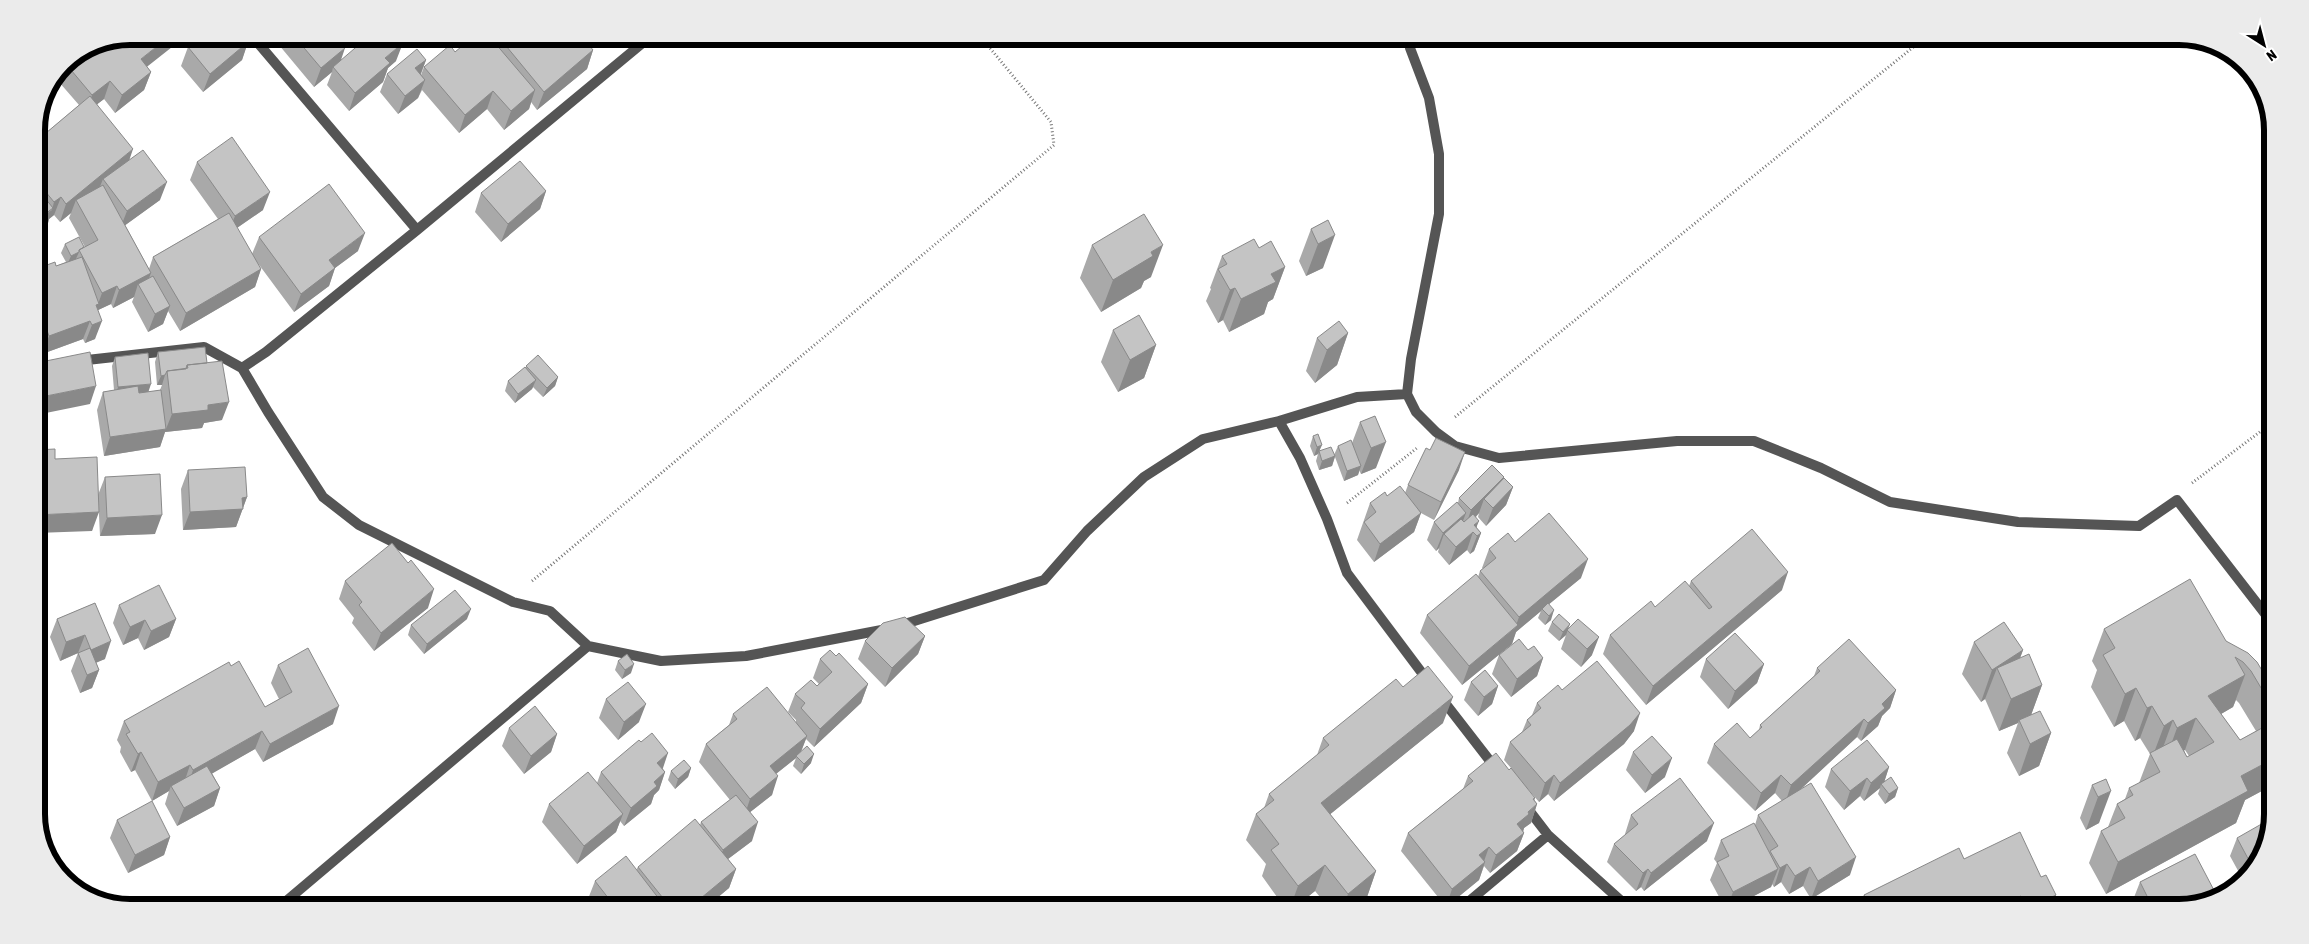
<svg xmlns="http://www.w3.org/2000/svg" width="2309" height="944" viewBox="0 0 2309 944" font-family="'Asap Condensed',sans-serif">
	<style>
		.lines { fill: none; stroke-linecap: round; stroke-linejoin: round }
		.path { stroke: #777; stroke-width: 3; stroke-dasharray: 1 2.5; stroke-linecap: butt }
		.street { stroke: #555; stroke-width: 10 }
		.wall { fill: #a9a9a9; fill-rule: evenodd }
		.shaded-wall { fill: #898989 }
		.building { fill: #c4c4c4; stroke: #898989 }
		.rim { fill: none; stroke: #000; stroke-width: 6 }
	</style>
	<rect width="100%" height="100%" fill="#fff"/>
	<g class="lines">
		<path class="path" d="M1455,417L1927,36
			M2192,483L2273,422
			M1347,503L1417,448
			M532,581L1054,145L1051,122L980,36"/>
		<path class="street" d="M252,36L417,230
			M1410,48L1429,98L1439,154V214L1411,359L1407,394L1416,412L1436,432L1455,446L1499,458L1677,441H1754L1821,468L1890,502L2018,522L2139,526L2177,500L2273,624
			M78,361L204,347L242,368L268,412L323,497L359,525L513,602L550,611L588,646L661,661L746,656L892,628L1044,580L1087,531L1144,477L1203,439L1279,421L1300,458L1327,519L1347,573L1428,681
			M242,368L266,352L417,230L651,36
			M1279,421L1357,397L1407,394
			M1442,699L1497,770
			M1525,805L1548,835L1629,908
			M278,908L588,646
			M1461,908L1548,835"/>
	</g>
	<path class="wall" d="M275,36H336L341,61H396L388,68L383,82L349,111L327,85L332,72L314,87L274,39Z
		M474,36H493L491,38L499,48L502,41L593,50L587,69L537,110L531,102L529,109L504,130L487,109L459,133L422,90L418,98L398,114L380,92L387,74L426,60L421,74V75L424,67L455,52Z
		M248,42L242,60L203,92L181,66L188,47Z
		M64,64L147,67L151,72L144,90L115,113L104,99L97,104L129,160L160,200L125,225L149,269L153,257L218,219L190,180L197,162L263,210L237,228L252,254L259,237L358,251L335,268L329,286L294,312L257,262L261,269L255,287L180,331L168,311L163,324L148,332L132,302L134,297L113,308L111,304L98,310L95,339L85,343L83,339L42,354L39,346L36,347V269L56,266L66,262L61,253L65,244L85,247L69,218L71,213L60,222L54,215L49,219L47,227L36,234V135L40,138L79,105L59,82L56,85L55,84Z
		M546,191L540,209L501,242L475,212L481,193Z
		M1328,220L1323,268L1306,276L1299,261L1311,229Z
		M1092,245L1151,277L1144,281L1141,288L1101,312L1080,278Z
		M1259,248L1285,267L1273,299L1268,302L1264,314L1229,332L1223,320L1218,323L1206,301L1211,289L1210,288L1222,256Z
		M1113,330L1156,345L1144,378L1118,392L1101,362Z
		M1348,333L1337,365L1315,383L1306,371L1317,338Z
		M158,352L207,363L222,420L204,423L202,428L165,432L160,447L104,456L97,410L103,392L114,390L112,366L115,357L149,392L160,390L162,385H157L155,362Z
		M526,366L558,377L555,386L543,397L533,387L532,389L515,403L505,391L508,381L526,367Z
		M1375,416L1376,468L1361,474L1359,470L1358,475L1344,481L1335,457L1332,466L1319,470L1316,461L1318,454L1314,456L1310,446L1313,436L1320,451L1334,455L1338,446L1352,443L1360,422Z
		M55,459L98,495L105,477L155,534L100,536L98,495L92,531Z
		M188,470L247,497L236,527L183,530L181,489Z
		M1459,470L1434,520L1421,513L1414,532L1374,562L1357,540L1370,503L1387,496L1405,493L1408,485Z
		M1504,477L1502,480L1513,487L1506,505L1486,526L1478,517L1479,513L1476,517L1477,528L1481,533L1474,551L1470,554L1467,550L1449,565L1438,552L1439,548L1436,551L1427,540L1434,522L1458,503L1459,498Z
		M1515,542L1581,578L1549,604L1551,620L1545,625L1538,618L1541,611L1516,632L1512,644L1462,685L1420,633L1427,615L1478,577L1480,571L1483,568H1482L1489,549Z
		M345,581L428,608L374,651L352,623L354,618L339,599Z
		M1691,581L1782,590L1646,705L1603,654L1610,635L1689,586Z
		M95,603L105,659L96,662L99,670L92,688L80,693L71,671L78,653L60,661L50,637L57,619Z
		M119,605L176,619L169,637L144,650L138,638L123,645L113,623Z
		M467,619L424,654L408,635L411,625Z
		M1578,619L1592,655L1581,667L1561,649L1566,635L1559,641L1548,631L1552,622L1568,629Z
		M2104,629L2226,641L2273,689V785L2245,800L2236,823L2106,894L2089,863L2101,831L2108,827L2117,804L2125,799L2129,788L2139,783L2150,754L2140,738L2135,741L2124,721L2114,727L2091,687L2097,670L2092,661ZM2236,700L2239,703L2256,731L2240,740L2221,714L2233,707ZM2184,750H2185L2189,756L2187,757Z
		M925,636L918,654L885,687L858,659L865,641Z
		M1974,642L2023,650L2020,658L2042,685L2031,715L2051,733L2039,766L2019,776L2007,753L2018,723L1999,731L1985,699L1981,702L1962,674Z
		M1528,650L1543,658L1537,676L1511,697L1492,674L1499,655Z
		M836,656L868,684L861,703L814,747L806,739L801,752L811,763L801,774L793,766L796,758L776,774L772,795L750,812L752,841L728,859L736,869L729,888L705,908H595L588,899L595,881L636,870L638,867L700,825L701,822L730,800L699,762L706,744L729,725L733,714L796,722V720L788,712L795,694L817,686L819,684L813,678L820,659Z
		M1706,659L1764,664L1757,683L1728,709L1700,677Z
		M618,661L631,673L622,679L615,670Z
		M278,665L333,724L263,762L255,749L212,773L220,788L214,806L177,826L165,804L169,791L152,801L135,770L131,772L120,752L121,747L117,740L124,721L231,666L265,707L279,699L271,683Z
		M1817,668L1896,690L1890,708L1882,716L1878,726L1861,741L1857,737L1799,790L1850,875L1811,899L1803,886L1789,894L1781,882L1774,887L1772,884L1771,887L1731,908H1725L1710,880L1717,863L1714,859L1721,840L1755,825L1758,815L1782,801L1775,793L1755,811L1707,763L1714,744L1750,738L1759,730L1760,725L1814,676Z
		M1471,682L1498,686L1492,704L1478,716L1464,700Z
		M1403,687L1443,723L1330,814L1376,871L1367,897L1353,908H1329L1315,891L1294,908H1285L1262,876L1266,864L1246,840L1256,814L1264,808L1269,794L1317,755L1323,738Z
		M1562,690L1634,731L1624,744L1554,801L1548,794L1539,802L1527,788L1537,804L1531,823L1524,828L1523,831L1524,833L1517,851L1490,873L1484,866L1479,880L1446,907L1401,851L1408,833L1463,789L1468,776L1509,770L1511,768L1504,760L1510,742L1522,732L1527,720L1532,715L1537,703Z
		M606,699L639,722L618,740L599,718Z
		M509,728L557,734L551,752L524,774L502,746Z
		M1633,752L1665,777L1645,793L1626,770Z
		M1889,767L1884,782L1898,788L1895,797L1885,804L1878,794L1880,788L1864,801L1860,796L1844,810L1825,787L1831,769Z
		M691,768L688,777L675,789L668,780L671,771Z
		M663,769L665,772L659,790L654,795L651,804L624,826L620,821L616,832L577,864L542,822L549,804L597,783L601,772Z
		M2106,779L2099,823L2086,830L2080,818L2092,785Z
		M1631,815L1707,841L1644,891L1641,887L1636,891L1607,862L1614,844L1625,835V834Z
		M117,820L170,837L164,855L128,873L110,838Z
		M2237,838L2266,849L2242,878L2230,856Z
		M2195,854L2179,908H2137L2133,900L2140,882Z
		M1964,859L2041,877L2056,895L2051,908H1859L1864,895Z"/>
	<path class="shaded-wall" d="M170,36H186L134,77L141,59Z
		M248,42L242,60L203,92L210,74Z
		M403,43L396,61L388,68L383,82L349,111L355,93L385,58Z
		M345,48L339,66L333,67L332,72L314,87L321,68Z
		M593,50L587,69L537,110L544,92Z
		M426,60L419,78L415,68Z
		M66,64L59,82L56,85L63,66Z
		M151,72L144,90L115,113L122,95Z
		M425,80L418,98L398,114L405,96Z
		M110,81L104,99L86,113L92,95Z
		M535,90L529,109L504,130L511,111Z
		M493,91L487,109L459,133L465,115Z
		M133,149L127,167L103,179L99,189L76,200L71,213L60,222L66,204Z
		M167,182L160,200L120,229L127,211Z
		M546,191L540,209L501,242L508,224Z
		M270,192L263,210L228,234L235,216Z
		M61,197L54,215L49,219L47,227L36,234V221L52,210L54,202Z
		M365,233L358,251L335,268L329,286L294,312L301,294L329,260Z
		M1335,235L1323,268L1306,276L1318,244Z
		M1163,245L1151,277L1144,281L1141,288L1101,312L1113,280L1151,252Z
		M79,252L75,261L67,265L71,256Z
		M1285,267L1273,299L1268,302L1264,314L1229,332L1241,299L1271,274Z
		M261,269L255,287L180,331L186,313Z
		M151,273L144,291L138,284L134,297L113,308L119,290Z
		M117,286L111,304L96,311V305L98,304L102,293Z
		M1235,288L1223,320L1218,323L1230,290Z
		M170,306L163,324L148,332L155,314Z
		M90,321L83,339L42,354L49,336Z
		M102,321L95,339L85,343L92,325Z
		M46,328L39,346L36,347V331Z
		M1348,333L1337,365L1315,383L1327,350Z
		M1156,345L1144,378L1118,392L1130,360Z
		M165,375L162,385H157L161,376Z
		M558,377L555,386L543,397L547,388Z
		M536,380L532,389L515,403L518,394Z
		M151,384L148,393L115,397L118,387Z
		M96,386L90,404L36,415V398Z
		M229,402L222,420L204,423L202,428L165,432L160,447L104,456L110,437L166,429L172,414L208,405Z
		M1386,442L1376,468L1361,474L1371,448Z
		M1322,445L1318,454L1314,456L1317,447Z
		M1465,452L1459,470L1434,520L1441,502Z
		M1335,456L1332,466L1319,470L1322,461Z
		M1361,466L1358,475L1344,481L1347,471Z
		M1504,477L1497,495L1484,499L1479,513L1465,528L1471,510Z
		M1513,487L1506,505L1486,526L1493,508Z
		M247,497L236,527L183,530L190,512L242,498Z
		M99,512L92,531L36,533V515Z
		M1421,513L1414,532L1374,562L1380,544Z
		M1466,513L1459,531L1444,534L1439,548L1436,551L1443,533Z
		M162,515L155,534L100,536L107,518Z
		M1479,521L1474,533L1473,532L1467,550L1449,565L1456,547L1474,525Z
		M1481,533L1474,551L1470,554L1477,536Z
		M1588,559L1581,578L1542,610V609L1541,611L1516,632L1512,644L1462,685L1469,666L1515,628L1519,617Z
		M1788,572L1782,590L1646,705L1653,686Z
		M434,589L428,608L374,651L381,633Z
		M471,609L467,619L424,654L427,644Z
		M1554,610L1551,620L1545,625L1549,616Z
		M176,619L169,637L144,650L151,631Z
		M145,620L138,638L123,645L130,627Z
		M1570,624L1566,635L1559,641L1563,632Z
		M85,635L78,653L60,661L66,642Z
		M925,636L918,654L885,687L892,668Z
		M1599,637L1592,655L1581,667L1587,649Z
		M111,641L105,659L84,668L91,650Z
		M2023,650L2011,682L1997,668L1985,699L1981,702L1992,670Z
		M1543,658L1537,676L1511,697L1517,679Z
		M634,664L631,673L622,679L625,670Z
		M1764,664L1757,683L1728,709L1735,691Z
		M99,670L92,688L80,693L87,675Z
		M2245,675L2233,707L2202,725L2208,696Z
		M868,684L861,703L814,747L820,729Z
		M2042,685L2030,718L2019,720L2018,723L1999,731L2011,699Z
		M1498,686L1492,704L1478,716L1484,697Z
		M2136,688L2124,721L2114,727L2125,694Z
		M1896,690L1890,708L1882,716L1878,726L1861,741L1868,723L1882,704Z
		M1453,697L1443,723L1312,829L1321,803Z
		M646,704L639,722L618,740L624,722Z
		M339,706L333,724L263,762L270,744Z
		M2152,706L2140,738L2135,741L2147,708Z
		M1640,713L1634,731L1624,744L1554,801L1560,783Z
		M2196,718L2185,750L2165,761L2177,728Z
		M1864,719L1857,737L1785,804L1791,785Z
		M2173,720L2161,753L2152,758L2164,726Z
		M262,731L255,749L187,788L193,770Z
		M2051,733L2039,766L2019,776L2030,744Z
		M557,734L551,752L524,774L531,756Z
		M807,736L800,754L796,756V758L763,784L770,766Z
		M141,752L135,770L131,772L138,754Z
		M668,753L662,771L657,763Z
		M814,754L811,763L801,774L804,764Z
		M1672,758L1665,777L1645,793L1652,775Z
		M2273,759V785L2245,800L2236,823L2106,894L2118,862L2241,776Z
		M190,765L184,783L171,786L169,791L152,801L158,782Z
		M1889,767L1883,786L1881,784L1880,788L1864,801L1871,783Z
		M691,768L688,777L675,789L678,779Z
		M665,772L659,790L654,795L651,804L624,826L631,808L654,782Z
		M1554,775L1548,794L1539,802L1545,783Z
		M1781,775L1775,793L1755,811L1761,793Z
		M778,776L772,795L744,817L750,799Z
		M1867,778L1860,796L1844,810L1850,791Z
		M220,788L214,806L177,826L184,808Z
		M1898,788L1895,797L1885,804L1889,794Z
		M2111,791L2099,823L2086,830L2098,797Z
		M1535,798L1531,810L1537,804L1531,823L1524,828L1523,832L1517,824L1533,799Z
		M623,814L616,832L577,864L584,846Z
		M758,822L752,841L716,868L723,850Z
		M1714,823L1707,841L1644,891L1651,873Z
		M1524,833L1517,851L1490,873L1496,855Z
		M170,837L164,855L128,873L135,855Z
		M1489,847L1483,864L1485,862L1479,880L1446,907L1452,889L1479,855Z
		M1856,857L1850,875L1811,899L1818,881Z
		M1787,864L1781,882L1774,887L1780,868Z
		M1325,865L1315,891L1294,908H1290L1298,886Z
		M1810,867L1803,886L1789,894L1795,876Z
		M736,869L729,888L705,908H689Z
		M1648,869L1641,887L1636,891L1643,873Z
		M1778,869L1771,887L1731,908H1727L1733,892Z
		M1376,871L1367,897L1353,908H1343L1348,894Z
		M2056,895L2051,908H2030Z
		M2021,896L2016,908H1996Z
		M2175,902L2173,908H2163Z"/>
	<path class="building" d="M130,36H170L141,59L151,72L122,95L110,81L92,95L66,64L63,66L64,64L95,43Z
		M202,36H244L248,42L210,74L188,47Z
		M294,36H336L345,48L321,68Z
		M369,36H398L403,43L385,58L390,63L355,93L333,67Z
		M474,36H489L535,90L511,111L493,91L465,115L424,67L450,45L455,52Z
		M508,36H582L593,50L544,92L502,41Z
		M417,49L426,60L415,68L425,80L405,96L387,74Z
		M90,96L133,149L66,204L61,197L54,202L36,180V135L40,138Z
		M232,137L270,192L235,216L197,162Z
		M143,150L167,182L127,211L103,179Z
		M520,161L546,191L508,224L481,193Z
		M329,184L365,233L329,260L335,268L301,294L259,237Z
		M103,185L151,273L119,290L117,286L102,293L79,250L98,240L76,200Z
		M36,187L53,208L36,221Z
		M229,213L261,269L186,313L153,257Z
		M1144,214L1163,245L1151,252L1153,256L1113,280L1092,245Z
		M1328,220L1335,235L1318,244L1311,229Z
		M79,237L84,247L79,250V252L71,256L65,244Z
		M1254,239L1259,248L1271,241L1285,267L1271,274L1276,282L1241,299L1235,288L1230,290L1218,269L1227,264L1222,256Z
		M82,257L99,304L96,305L102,321L92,325L90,321L49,336L46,328L36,331V269L55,262L56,266Z
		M153,276L170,306L155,314L138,284Z
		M1139,315L1156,345L1130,360L1113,330Z
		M1339,321L1348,333L1327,350L1317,338Z
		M205,347L207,363L187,365L186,369L167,371L165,375L161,376L158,352Z
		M90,352L96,386L36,398V363Z
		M148,353L151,384L118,387L115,357Z
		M538,355L558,377L547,388L526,366Z
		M222,361L229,402L208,405V410L172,414L167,371L188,368L187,365Z
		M525,367L536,380L518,394L508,381Z
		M138,386L139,393L161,390L166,429L110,437L103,392Z
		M1375,416L1386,442L1371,448L1360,422Z
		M1318,434L1322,445L1317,447L1313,436Z
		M1436,438L1465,452L1441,502L1408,485L1426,448L1430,450Z
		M1351,440L1361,466L1347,471L1338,446Z
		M1331,447L1335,456L1322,461L1319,451Z
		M55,449V459L97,457L99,512L36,515V450Z
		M1492,465L1504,477L1471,510L1459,498Z
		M245,467L247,497L242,498L243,509L190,512L188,470Z
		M160,474L162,515L107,518L105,477Z
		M1504,478L1513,487L1493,508L1484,499Z
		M1400,486L1421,513L1380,544L1364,522L1376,512L1370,503L1385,492L1387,496Z
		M1457,502L1466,513L1443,533L1434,522Z
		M1549,513L1588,559L1519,617L1480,571L1496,558L1489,549L1508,533L1515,542Z
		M1473,514L1479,521L1474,525L1481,533L1477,536L1473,532L1456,547L1444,534L1461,519L1464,522Z
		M1752,529L1788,572L1653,686L1610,635L1651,601L1655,607L1685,581L1709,609L1712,607L1691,581Z
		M392,543L408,563L411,560L434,589L381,633L359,605L362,602L345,581Z
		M1476,574L1518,625L1469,666L1427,615Z
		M2190,579L2226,641L2248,653L2257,662L2273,689V708L2251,671L2243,662L2235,657L2245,675L2208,696L2240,740L2273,722V759L2241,776L2248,791L2118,862L2101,831L2125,818L2117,804L2133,795L2129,788L2160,772L2150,753L2177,739L2187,757L2214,742L2196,718L2177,728L2173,720L2164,726L2152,706L2147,708L2136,688L2125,694L2103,655L2115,648L2104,629Z
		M159,585L176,619L151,631L145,620L130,627L119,605Z
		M455,590L471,609L427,644L411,625Z
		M95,603L111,641L91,650L85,635L66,642L57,619Z
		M1548,603L1554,610L1549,616L1542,609Z
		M1559,614L1570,624L1563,632L1552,622Z
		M905,617L925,636L892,668L865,641L883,623Z
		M1578,619L1599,637L1587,649L1567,630Z
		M2004,622L2023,650L1992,670L1974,642Z
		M1735,633L1764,664L1735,691L1706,659Z
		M1519,639L1528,650L1534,646L1543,658L1517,679L1499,655Z
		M1849,639L1896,690L1882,704L1885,708L1868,723L1864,719L1791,785L1781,775L1761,793L1714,744L1737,723L1750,738L1762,727L1760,725L1820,671L1817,668Z
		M90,648L99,670L87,675L78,653Z
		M308,648L339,706L270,744L262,731L193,770L190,765L158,782L141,752L138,754L126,734L130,732L124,721L229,662L231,666L239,661L265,707L292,692L278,665Z
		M830,650L836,656L839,653L868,684L820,729L801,708L805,703L795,694L811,680L817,686L832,672L820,659Z
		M627,654L634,664L625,670L618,661Z
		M2029,654L2042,685L2011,699L1997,668Z
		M1597,661L1640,713L1630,725L1560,783L1554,775L1545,783L1510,742L1531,725L1527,720L1541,708L1537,703L1558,685L1562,690Z
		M1428,666L1453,697L1321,803L1376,871L1348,894L1325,865L1298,886L1271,850L1279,844L1256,814L1274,800L1269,794L1329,745L1323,738L1396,679L1403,687Z
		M1485,670L1498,686L1484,697L1471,682Z
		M628,682L646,704L624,722L606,699Z
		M767,687L807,736L770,766L778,776L750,799L706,744L737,719L733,714Z
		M535,706L557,734L531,756L509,728Z
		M2040,711L2051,733L2030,744L2019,720Z
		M652,733L668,753L657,763L665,772L654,782L657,786L631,808L601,772L639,740L641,742Z
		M1652,736L1672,758L1652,775L1633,752Z
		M1867,740L1889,767L1871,783L1867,778L1850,791L1831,769Z
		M807,746L814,754L804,764L796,756Z
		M1496,753L1509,770L1511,768L1535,798L1533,799L1537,804L1528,812L1529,814L1517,824L1524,833L1496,855L1489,847L1479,855L1485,862L1452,889L1408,833L1473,781L1468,776Z
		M684,760L691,768L678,779L671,771Z
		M207,766L220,788L184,808L171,786Z
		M588,772L623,814L584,846L549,804Z
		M1891,777L1898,788L1889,794L1881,784Z
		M1680,778L1714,823L1651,873L1648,869L1643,873L1614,844L1638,824L1631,815Z
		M2106,779L2111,791L2098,797L2092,785Z
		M1811,783L1856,857L1818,881L1810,867L1795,876L1787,864L1780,868L1770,851L1778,846L1758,815Z
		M736,795L758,822L723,850L701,822Z
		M152,801L170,837L135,855L117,820Z
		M2272,818L2266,849L2252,866L2237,838Z
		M695,819L736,869L689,908H671L638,867Z
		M1754,823L1778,869L1733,892L1717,862L1729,856L1721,840Z
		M2020,832L2041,877L2046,875L2056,895L2030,908H2026L2021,896L1996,908H1870L1864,895L1959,848L1964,859Z
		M2195,854L2217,896L2179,908H2178L2175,902L2163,908H2153L2140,882Z
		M626,856L666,908H616L595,881Z"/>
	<path d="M0 0H2309V944H0ZM130 45H2179A85 85 0 0 1 2264 130V814A85 85 0 0 1 2179 899H130A85 85 0 0 1 45 814V130A85 85 0 0 1 130 45Z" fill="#ebebeb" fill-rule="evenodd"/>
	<path class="rim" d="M130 45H2179A85 85 0 0 1 2264 130V814A85 85 0 0 1 2179 899H130A85 85 0 0 1 45 814V130A85 85 0 0 1 130 45Z"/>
	<g transform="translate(2264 45) rotate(144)" stroke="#ffffff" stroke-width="4" paint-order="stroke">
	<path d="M0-4L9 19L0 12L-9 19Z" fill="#000000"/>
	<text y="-8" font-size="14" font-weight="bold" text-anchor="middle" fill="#000000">N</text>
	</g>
</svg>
